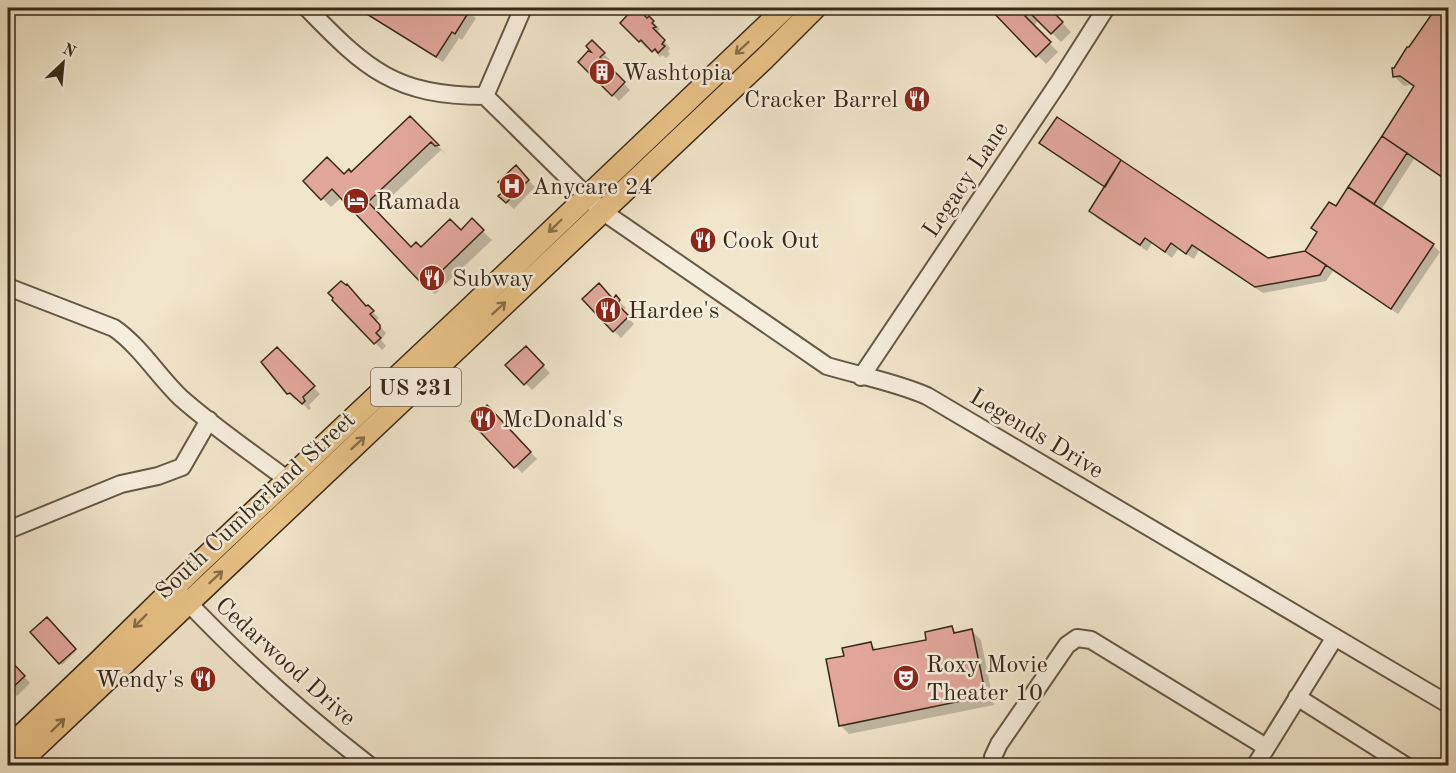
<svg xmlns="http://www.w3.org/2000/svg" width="1456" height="773" viewBox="0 0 1456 773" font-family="'Old Standard TT',serif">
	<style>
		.shadow { fill: #0003 }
		.building { fill: #e2a69b; stroke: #382917; stroke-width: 1.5 }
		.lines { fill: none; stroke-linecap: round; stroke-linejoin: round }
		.minor-casing { stroke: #665844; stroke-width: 20 }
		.major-casing { stroke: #382917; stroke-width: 24 }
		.minor { stroke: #f6eedd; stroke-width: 16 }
		.major { stroke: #e8c286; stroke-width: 21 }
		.oneway { stroke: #876e49 }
		.labels { text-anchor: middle; stroke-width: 5; stroke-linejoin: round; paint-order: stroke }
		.shield { fill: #f6eedd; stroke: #716452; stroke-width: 1.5 }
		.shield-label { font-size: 22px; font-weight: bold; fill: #382917 }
		.poi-label { font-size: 24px; fill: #382917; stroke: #f6eedd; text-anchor: start }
		.street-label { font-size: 24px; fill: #382917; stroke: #f6eedd }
	</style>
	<rect width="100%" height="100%" fill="#f1e5cb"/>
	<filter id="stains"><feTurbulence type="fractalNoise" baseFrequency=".00333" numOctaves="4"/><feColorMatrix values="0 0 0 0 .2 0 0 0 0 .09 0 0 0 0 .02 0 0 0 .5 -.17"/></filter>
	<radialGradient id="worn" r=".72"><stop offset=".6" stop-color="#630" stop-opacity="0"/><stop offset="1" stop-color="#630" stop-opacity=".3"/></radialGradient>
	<path class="shadow" d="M356,8H464L476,18L462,40L459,38L443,62Z
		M991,8H1048L1071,32L1061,42L1039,20L1033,26L1058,52L1046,64Z
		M1438,8H1448V182L1414,159L1381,210L1433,245L1440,252L1398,314L1333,271L1326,281L1263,293L1199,250L1194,259L1178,249L1172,258L1152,243L1147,251L1097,218L1091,211L1105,188L1047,149L1041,142L1268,260L1306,252L1415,88L1410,85L1404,86L1395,77L1410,49Z
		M649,18L660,29L658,31L661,34L659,36L670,48L668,51L670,54L666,58L662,55L660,57L649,45L646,48L622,21L647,20Z
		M592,42L610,60L606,64L630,90L619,101L581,62L595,54Z
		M410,118L446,154L441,150L375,212L411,249H421L461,232L472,221L492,240L435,294L342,197L331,207L305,181L351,174Z
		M516,168L535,187L514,209L500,196L507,190Z
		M616,298L626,308L622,311L634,324L621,338L584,299L614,301Z
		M334,300L368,307L379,318L376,321L386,333L381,340L386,346L382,350Z
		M526,348L550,373L532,390L508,365Z
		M277,349L320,394L309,405L311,408L309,410L297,398L295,400L288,393Z
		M487,407L537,459L522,473L472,421Z
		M47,619L76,651L62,665L32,632Z
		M952,628L957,634L972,631L981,640L994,705L849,734L840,725L845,657L871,644L878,651L928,641Z
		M8,659L30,683L17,696L8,686Z"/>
	<path class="building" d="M357,8H466L470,10L455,34L452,32L436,57Z
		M634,8H637L647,18L649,16L654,21L652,23L656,27L653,28L665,40L662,44L665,46L658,53L655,49L652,52L641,40L639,42L620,23Z
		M989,8H1049L1063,22L1051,34L1029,12L1025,16L1051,42L1036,57Z
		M1436,8H1448V181L1382,136L1414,86L1400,76L1393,77L1392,68H1394L1407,47H1409Z
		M592,40L605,53L600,57L625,82L612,96L578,62L588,51L591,52L586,46Z
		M410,116L439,145L435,146L431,142L368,202L411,247L416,242L421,247L450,219L461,230L472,218L484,230L425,287L332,189L321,200L303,181L327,157L344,174L349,169L351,172Z
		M1057,117L1121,160L1105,187L1039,143Z
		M1382,136L1407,153L1374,204L1348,187Z
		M1121,160L1268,258L1305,251L1326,265L1320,275L1255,287L1192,245L1186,254L1171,243L1165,252L1145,238L1140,245L1089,211Z
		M516,165L529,180L506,203L498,196L505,190L498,182Z
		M1348,187L1434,244L1391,309L1305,251L1317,232L1311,228L1329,202L1336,206Z
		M341,281L346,285L347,284L366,306L368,305L374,311L370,314L380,325V329L376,333L381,338L374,344L332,300L333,298L328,293Z
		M599,283L613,299L616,295L620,300L617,304L629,316L613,332L582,299Z
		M526,346L544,365L524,385L505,365Z
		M277,347L315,386L303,397L305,401L302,404L290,393L287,394L261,362Z
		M487,405L531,452L514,468L470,421Z
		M47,617L76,649L59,664L30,632Z
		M952,626L954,633L972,629L986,696L839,726L826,659L844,656L842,648L871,642L873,650L926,640L925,632Z
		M8,658L25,676L10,690L8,688Z"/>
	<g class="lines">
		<defs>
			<path id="minor" d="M307,8C366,69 395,96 485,96L602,211L827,366C861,376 895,382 927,396L1448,704
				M485,96L523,8
				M8,287L114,328C140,346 158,376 181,398C215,428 252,453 288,480
				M861,377L1059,82L1106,8
				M8,530L121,484L158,476L182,467L209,420
				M181,595C239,657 302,713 370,766
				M1297,697L1406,766
				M995,766L993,757L999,744L1067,645L1077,638L1091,640L1266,747
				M1255,766L1335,637"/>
			<path id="major" d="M8,748L97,663L196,566L466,312L785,8
				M16,766L764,59L815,8"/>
		</defs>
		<use href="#minor" class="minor-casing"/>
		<use href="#major" class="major-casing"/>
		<use href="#minor" class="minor"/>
		<use href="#major" class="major"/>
	</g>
	<defs><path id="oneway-shaft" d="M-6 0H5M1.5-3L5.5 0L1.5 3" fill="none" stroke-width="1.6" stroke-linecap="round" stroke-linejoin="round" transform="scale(1.5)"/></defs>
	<g class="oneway">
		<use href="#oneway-shaft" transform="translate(742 48) rotate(137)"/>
		<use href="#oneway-shaft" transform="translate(555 226) rotate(136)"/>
		<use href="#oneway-shaft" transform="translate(499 308) rotate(-43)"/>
		<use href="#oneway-shaft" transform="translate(358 443) rotate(-43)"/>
		<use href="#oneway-shaft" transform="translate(216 577) rotate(-43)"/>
		<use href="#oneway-shaft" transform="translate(140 621) rotate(135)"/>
		<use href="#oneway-shaft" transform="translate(58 725) rotate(-44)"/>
	</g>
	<defs>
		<symbol id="building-disc" viewBox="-11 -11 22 22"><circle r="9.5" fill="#8f2418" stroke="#f6eedd"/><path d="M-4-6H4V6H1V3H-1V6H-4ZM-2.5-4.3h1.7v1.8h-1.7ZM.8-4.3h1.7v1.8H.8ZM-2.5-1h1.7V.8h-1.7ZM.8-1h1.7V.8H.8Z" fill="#fff"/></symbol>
		<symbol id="restaurant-disc" viewBox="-11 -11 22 22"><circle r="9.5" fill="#8f2418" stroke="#f6eedd"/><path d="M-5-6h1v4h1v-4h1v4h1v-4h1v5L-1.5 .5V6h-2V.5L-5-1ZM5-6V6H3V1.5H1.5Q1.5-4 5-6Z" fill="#fff"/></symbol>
		<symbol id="hospital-disc" viewBox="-11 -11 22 22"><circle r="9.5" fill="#8f2418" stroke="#f6eedd"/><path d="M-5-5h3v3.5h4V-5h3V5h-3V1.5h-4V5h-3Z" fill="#fff"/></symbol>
		<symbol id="hotel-disc" viewBox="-11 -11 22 22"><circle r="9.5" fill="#8f2418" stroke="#f6eedd"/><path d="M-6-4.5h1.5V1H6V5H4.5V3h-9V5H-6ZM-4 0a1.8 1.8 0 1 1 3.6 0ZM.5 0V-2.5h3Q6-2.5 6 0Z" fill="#fff"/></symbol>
		<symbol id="theatre-disc" viewBox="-11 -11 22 22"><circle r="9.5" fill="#8f2418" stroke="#f6eedd"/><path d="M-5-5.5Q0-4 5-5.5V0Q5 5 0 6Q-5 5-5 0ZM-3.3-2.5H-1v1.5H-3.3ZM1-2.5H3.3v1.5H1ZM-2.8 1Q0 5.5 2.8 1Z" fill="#fff"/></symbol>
	</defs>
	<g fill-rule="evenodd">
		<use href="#building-disc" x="587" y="57" width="30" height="30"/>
		<use href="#restaurant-disc" x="902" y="84" width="30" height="30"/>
		<use href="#hospital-disc" x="497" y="171" width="30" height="30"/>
		<use href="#hotel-disc" x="341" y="186" width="30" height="30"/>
		<use href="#restaurant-disc" x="688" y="225" width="30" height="30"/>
		<use href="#restaurant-disc" x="417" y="263" width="30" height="30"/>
		<use href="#restaurant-disc" x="593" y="295" width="30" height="30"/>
		<use href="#restaurant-disc" x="468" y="404" width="30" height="30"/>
		<use href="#theatre-disc" x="891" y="663" width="30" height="30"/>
		<use href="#restaurant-disc" x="188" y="664" width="30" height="30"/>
	</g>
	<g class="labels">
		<rect class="shield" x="371" y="368" width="90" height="38" rx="4.5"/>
		<g class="shield-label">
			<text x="416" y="395">US 231</text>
		</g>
		<g class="poi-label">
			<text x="622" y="80">Washtopia</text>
			<text x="898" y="107" text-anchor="end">Cracker Barrel</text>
			<text x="532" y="194">Anycare 24</text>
			<text x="376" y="209">Ramada</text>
			<text x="722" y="248">Cook Out</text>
			<text x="452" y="286">Subway</text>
			<text x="628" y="318">Hardee's</text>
			<text x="502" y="427">McDonald's</text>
			<text x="926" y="672">Roxy Movie<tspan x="926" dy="28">Theater 10</tspan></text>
			<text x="184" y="687" text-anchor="end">Wendy's</text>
		</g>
		<g class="street-label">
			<text transform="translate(965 179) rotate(-56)" y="8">Legacy Lane</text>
			<text transform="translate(1037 433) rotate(31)" y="8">Legends Drive</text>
			<text transform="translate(255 505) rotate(-43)" y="8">South Cumberland Street</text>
			<text transform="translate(286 661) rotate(42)" y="8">Cedarwood Drive</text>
		</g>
	</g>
	<rect width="1456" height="773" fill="none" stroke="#f1e5cb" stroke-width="30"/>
	<rect x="9" y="9" width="1438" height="755" fill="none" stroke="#382917" stroke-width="3"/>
	<rect x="15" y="15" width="1426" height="743" fill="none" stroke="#382917" stroke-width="1.5"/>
	<g transform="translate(63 63) rotate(26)" stroke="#f6eedd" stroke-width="4.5" paint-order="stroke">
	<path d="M0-4.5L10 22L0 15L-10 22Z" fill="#382917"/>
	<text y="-9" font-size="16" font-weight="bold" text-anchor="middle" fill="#382917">N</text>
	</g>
	<rect width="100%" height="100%" filter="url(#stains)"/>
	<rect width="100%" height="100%" fill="url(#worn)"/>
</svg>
